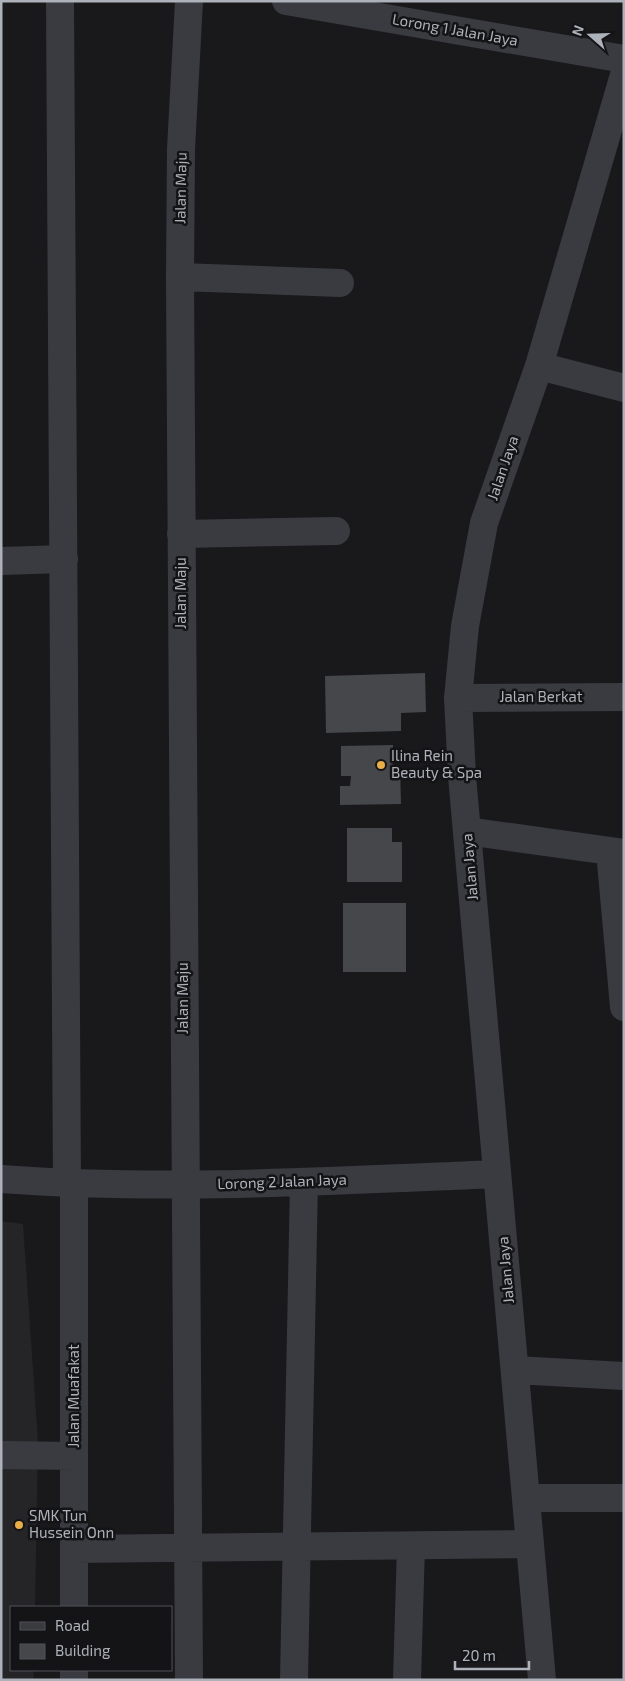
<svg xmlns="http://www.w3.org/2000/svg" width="625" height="1681" viewBox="0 0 625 1681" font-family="'Exo 2',sans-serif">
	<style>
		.built { fill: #252528 }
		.building { fill: #46474b }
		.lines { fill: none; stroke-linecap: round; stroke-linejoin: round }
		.minor { stroke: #3a3b40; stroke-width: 28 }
		.poi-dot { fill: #e7af45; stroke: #141416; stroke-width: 2 }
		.labels { text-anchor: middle; stroke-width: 5; stroke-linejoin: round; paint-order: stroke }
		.street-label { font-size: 15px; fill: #acb1ba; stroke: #141416 }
		.poi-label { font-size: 15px; fill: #acb1ba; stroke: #141416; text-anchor: start }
	</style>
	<rect width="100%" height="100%" fill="#19191b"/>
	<path class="built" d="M1,1221L23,1224L38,1442L35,1607H11V1670H34L33,1680H1Z"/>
	<path class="building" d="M425,673L426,712L401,713V731L326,733L325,676Z
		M393,745V766H400L401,804L340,805V786H350L351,776H341V746Z
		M347,828H392V842H402V882H347Z
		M343,903H406V972H343Z"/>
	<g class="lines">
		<path class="minor" d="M60,1L67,1184
			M189,1L181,149L180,277L189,1680
			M286,1L624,59
			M180,277L340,283
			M539,366L624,388
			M181,534L336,531
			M1,561L64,559
			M458,698L624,697
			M467,831L624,853
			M610,851L624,1007
			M1,1179C167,1191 332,1181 497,1174
			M515,1370L624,1376
			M1,1455L74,1456
			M526,1498H624
			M74,1549L530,1544
			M74,1607V1184
			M74,1670V1680
			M294,1680L304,1182
			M407,1680L411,1546
			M542,1680L462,776L458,698L465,626L484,523L539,366L624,75"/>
	</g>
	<g class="poi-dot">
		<circle cx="381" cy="765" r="5"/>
		<circle cx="19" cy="1525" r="5"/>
	</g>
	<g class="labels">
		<g class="street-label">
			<text transform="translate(455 30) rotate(10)" y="5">Lorong 1 Jalan Jaya</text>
			<text transform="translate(181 188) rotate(-89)" y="5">Jalan Maju</text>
			<text transform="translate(503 468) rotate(-71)" y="5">Jalan Jaya</text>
			<text transform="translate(181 593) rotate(-90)" y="5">Jalan Maju</text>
			<text x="541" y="702">Jalan Berkat</text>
			<text transform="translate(470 867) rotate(-95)" y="5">Jalan Jaya</text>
			<text transform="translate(183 998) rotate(-90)" y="5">Jalan Maju</text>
			<text transform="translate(282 1182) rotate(-2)" y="5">Lorong 2 Jalan Jaya</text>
			<text transform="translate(506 1270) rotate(-95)" y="5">Jalan Jaya</text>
			<text transform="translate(74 1396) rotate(-90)" y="5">Jalan Muafakat</text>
		</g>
		<g class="poi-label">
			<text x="391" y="761">Ilina Rein<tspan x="391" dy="17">Beauty &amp; Spa</tspan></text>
			<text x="29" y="1521">SMK Tun<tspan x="29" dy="17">Hussein Onn</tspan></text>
		</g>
	</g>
	<rect width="625" height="1681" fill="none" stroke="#acb1ba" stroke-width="5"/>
	<rect x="10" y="1606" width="162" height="65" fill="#141416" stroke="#515358"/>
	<rect x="20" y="1622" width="25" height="8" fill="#3a3b40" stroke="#515358"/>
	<text x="55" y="1631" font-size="15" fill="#acb1ba">Road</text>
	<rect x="20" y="1644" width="25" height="15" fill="#46474b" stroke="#515358"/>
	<text x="55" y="1656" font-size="15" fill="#acb1ba">Building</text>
	<g transform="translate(590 35) rotate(290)" stroke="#141416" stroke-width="4" paint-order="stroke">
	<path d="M0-4L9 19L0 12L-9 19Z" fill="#acb1ba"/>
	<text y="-8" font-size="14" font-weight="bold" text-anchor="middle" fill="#acb1ba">N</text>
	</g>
	<path d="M455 1661v8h74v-8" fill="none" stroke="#acb1ba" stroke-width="2.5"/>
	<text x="462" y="1661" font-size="15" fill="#acb1ba" stroke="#141416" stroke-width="4" paint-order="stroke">20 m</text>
</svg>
